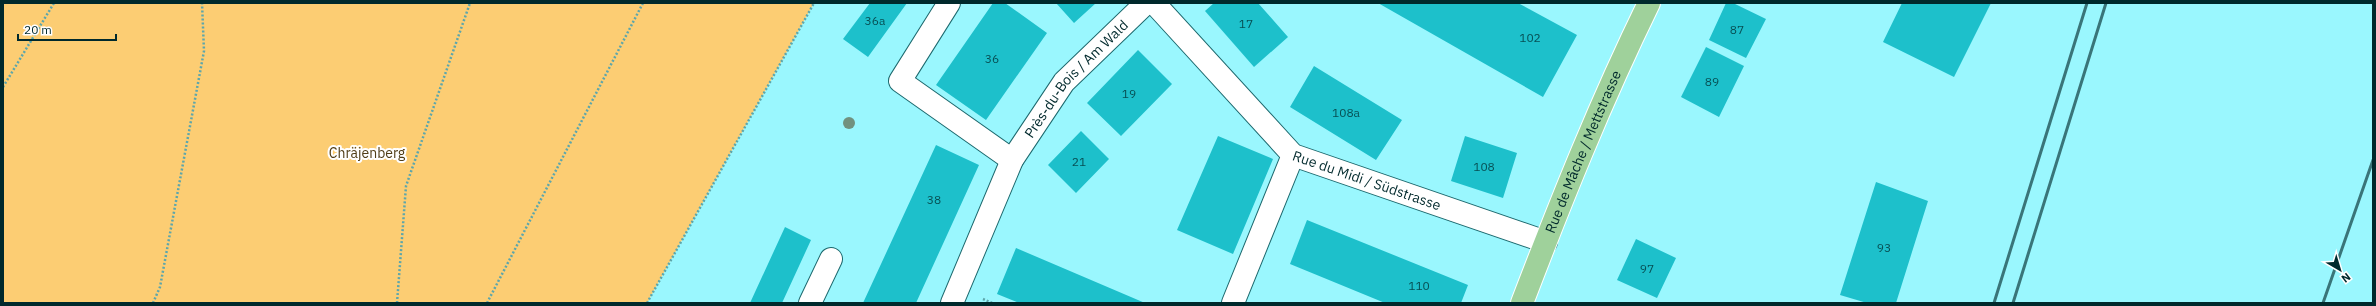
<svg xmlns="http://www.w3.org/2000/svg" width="2376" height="306" viewBox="0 0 2376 306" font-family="'IBM Plex Sans',sans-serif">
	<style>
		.green { fill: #fccd73 }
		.building { fill: #1dc0cb }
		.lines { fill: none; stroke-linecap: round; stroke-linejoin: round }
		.minor-casing { stroke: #1d696e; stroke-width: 24 }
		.major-casing { stroke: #fff; stroke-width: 24 }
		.path { stroke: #5da6ab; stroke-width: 2.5; stroke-dasharray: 2 2; stroke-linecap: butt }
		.minor { stroke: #fff; stroke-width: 22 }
		.major { stroke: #9fd19b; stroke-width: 22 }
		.rail { stroke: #397579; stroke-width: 3 }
		.tree { fill: #71917f }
		.labels { text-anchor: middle; stroke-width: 4; stroke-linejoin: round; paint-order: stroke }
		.number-label { font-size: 12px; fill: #074f54 }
		.street-label { font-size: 14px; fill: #00292c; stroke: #fff }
		.park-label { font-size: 14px; fill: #503d17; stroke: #fff }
	</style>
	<rect width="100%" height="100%" fill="#9af7fe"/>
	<path class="green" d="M3,3H814L647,303H3Z"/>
	<path class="building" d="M870,3H907L868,57L843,39Z
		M993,3H1005L1047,33L986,120L936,85Z
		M1056,3H1096L1074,23Z
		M1214,3H1258L1288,37L1254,67L1205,11Z
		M1378,3H1518L1577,35L1543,97Z
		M1726,3H1733L1766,19L1746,58L1709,40Z
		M1902,3H1991L1954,77L1883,42Z
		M1706,47L1744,66L1719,117L1681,97Z
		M1138,50L1172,84L1121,136L1087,103Z
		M1314,66L1402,120L1376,160L1290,107Z
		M1081,131L1109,159L1076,193L1048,165Z
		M1218,136L1273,159L1233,254L1177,230Z
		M1465,136L1517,153L1503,198L1451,181Z
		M936,145L979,165L916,303H863Z
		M1876,182L1928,201L1896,303H1867L1840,295Z
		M1307,220L1468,285L1461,303H1385L1290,264Z
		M785,227L811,240L782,303H750Z
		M1636,239L1676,258L1657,298L1617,280Z
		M1016,248L1145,303H1019L997,294Z"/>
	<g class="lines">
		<defs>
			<g id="minor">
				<path d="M949,3L900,81L1012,160"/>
				<path id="s1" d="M1154,3L1293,155L1546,242"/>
				<path d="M810,303L831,259"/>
				<path id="s2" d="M952,303L1012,160L1064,82L1146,3"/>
				<path d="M1233,303L1293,155"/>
			</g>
			<g id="major">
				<path id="s3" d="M1522,303C1561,201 1601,101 1649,3"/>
			</g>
		</defs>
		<use href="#minor" class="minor-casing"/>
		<use href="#major" class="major-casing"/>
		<path class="path" d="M3,87L54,3
			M983,299L992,303
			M153,303L160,287L204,51L202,3
			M397,303L406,186L470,3
			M487,303L643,3
			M647,303L814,3"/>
		<use href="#minor" class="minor"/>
		<use href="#major" class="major"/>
		<path class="rail" d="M1994,303L2087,3
			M2013,303L2106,3
			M2323,303L2373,160"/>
	</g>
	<circle class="tree" cx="849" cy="123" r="6"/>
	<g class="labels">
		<g class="number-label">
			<text x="875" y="25">36a</text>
			<text x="1246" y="28">17</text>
			<text x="1737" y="34">87</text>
			<text x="1530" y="42">102</text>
			<text x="992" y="63">36</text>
			<text x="1712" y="86">89</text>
			<text x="1129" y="98">19</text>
			<text x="1346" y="117">108a</text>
			<text x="1079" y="166">21</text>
			<text x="1484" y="171">108</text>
			<text x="934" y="204">38</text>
			<text x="1884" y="252">93</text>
			<text x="1647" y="273">97</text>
			<text x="1419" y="290">110</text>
		</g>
		<g class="street-label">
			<text dy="5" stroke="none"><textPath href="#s2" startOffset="259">Près-du-Bois / Am Wald</textPath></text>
			<text dy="5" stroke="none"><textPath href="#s3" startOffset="163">Rue de Mâche / Mettstrasse</textPath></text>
			<text dy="5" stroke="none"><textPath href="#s1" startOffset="284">Rue du Midi / Südstrasse</textPath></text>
		</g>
		<g class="park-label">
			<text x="367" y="158">Chräjenberg</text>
		</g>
	</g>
	<rect width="2376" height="306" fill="none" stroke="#00292c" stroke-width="8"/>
	<g transform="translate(2340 270) rotate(142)" stroke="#ffffff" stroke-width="3" paint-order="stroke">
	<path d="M0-3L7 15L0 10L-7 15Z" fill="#00292c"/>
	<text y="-6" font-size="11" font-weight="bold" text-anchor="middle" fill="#00292c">N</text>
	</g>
	<path d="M18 34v6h98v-6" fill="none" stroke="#00292c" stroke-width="2"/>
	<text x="24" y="34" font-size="12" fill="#00292c" stroke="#ffffff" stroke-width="3" paint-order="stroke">20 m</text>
</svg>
